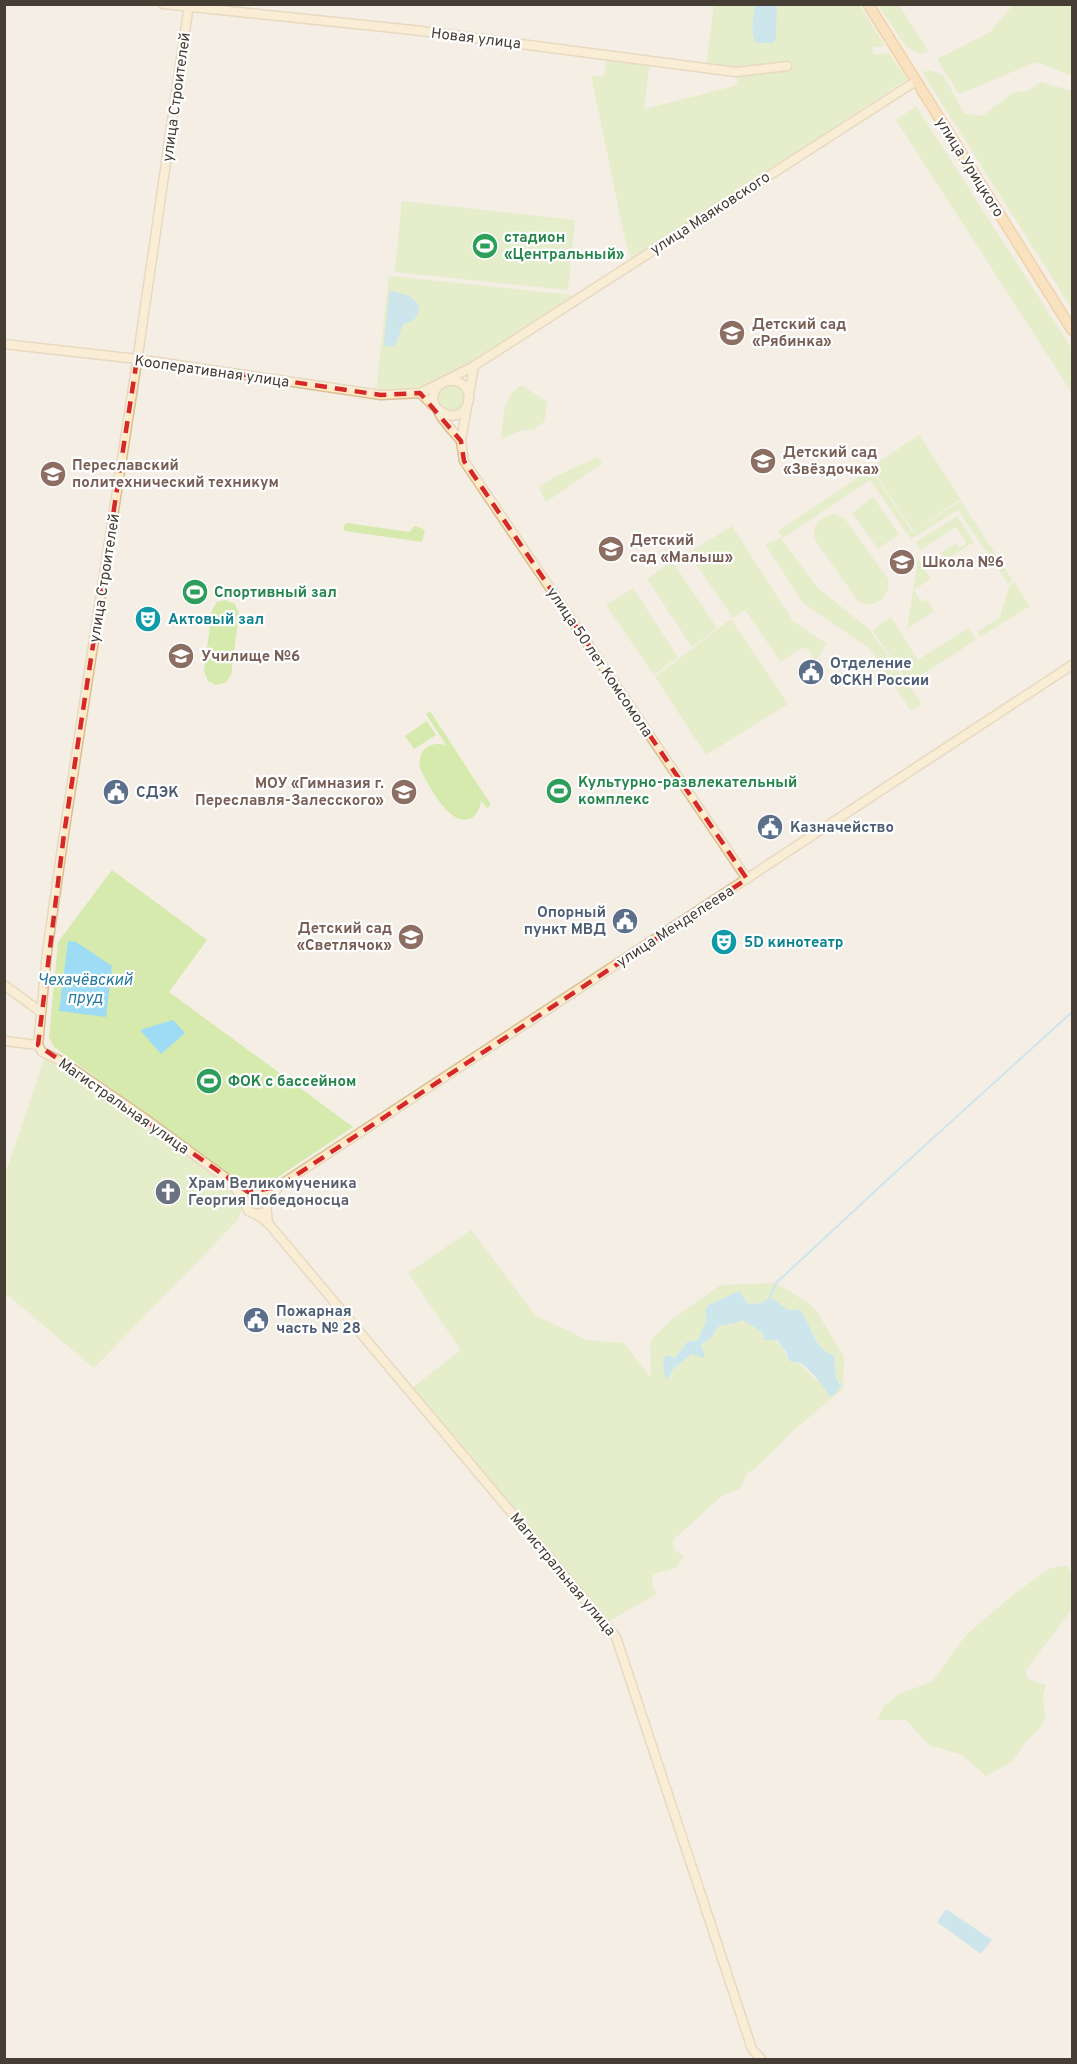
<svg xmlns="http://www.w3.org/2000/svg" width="1077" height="2064" viewBox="0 0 1077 2064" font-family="Overpass,sans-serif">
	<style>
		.green { fill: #d5eaac; fill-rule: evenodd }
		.water { fill: #9edbf4 }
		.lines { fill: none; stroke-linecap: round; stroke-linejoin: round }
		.stream { stroke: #9edbf4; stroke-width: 2 }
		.secondary-casing { stroke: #d9bf95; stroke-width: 11 }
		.primary-casing { stroke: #eaaf5d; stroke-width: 12 }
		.secondary { stroke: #ffeac4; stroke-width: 8 }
		.primary { stroke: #ffd393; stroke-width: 9 }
		.marked { fill: none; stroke: #d62828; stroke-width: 4.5; stroke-dasharray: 12 8; stroke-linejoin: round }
		.labels { text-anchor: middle; stroke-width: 4.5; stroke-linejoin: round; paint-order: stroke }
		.street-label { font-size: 15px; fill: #463d34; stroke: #fff }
		.leisure-label { font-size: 15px; font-weight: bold; fill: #27864d; stroke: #fff; text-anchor: start }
		.education-label { font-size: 15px; font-weight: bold; fill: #785e54; stroke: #fff; text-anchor: start }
		.culture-label { font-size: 15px; font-weight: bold; fill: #0d838f; stroke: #fff; text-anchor: start }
		.service-label { font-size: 15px; font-weight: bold; fill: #4e5e75; stroke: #fff; text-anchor: start }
		.worship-label { font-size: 15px; font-weight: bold; fill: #5b616d; stroke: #fff; text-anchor: start }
		.water-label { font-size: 16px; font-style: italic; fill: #257a9f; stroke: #fff }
	</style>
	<rect width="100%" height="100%" fill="#f4eee5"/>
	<path class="green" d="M859,4L885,46L872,47L874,55L889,53L907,79L635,259L631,258L626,244L591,75L604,77L607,55L650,60L644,109L738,85L736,72L706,67L714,5Z
		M1014,4L1072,5V76L1036,62L959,94L937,59L990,32Z
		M878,5H899L928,51L920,54L906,47Z
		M931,70L943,75L964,113L982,116L1014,92L1027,91L1041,82L1072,91V309L922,72Z
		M916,106L1072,349V393L896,120Z
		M402,201L575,220L568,290L395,272Z
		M389,276L572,295L571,301L473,364L419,390L376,392Z
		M455,381L466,390L464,408L449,414L437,406L436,391Z
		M522,385L547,402L545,421L533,430H523L502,439C502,419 503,395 522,385Z
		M919,435L961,499L913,531L871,467Z
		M598,457L602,463L548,501H545L539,487L554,477Z
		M871,469L912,532L961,501L1013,581L1008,584L958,510L911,539L870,480L783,538L778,531Z
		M873,497L899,534L878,549L852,513Z
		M835,514L845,519L888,579C891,597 874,611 858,601L815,540C811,525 821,516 835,514Z
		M957,516L974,542L945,560L941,553L956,543L959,548L967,543L956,527L920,550L916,542Z
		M346,523L410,532L413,527L416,526L425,530L422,542L345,531L343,528Z
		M732,526L793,621L827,644L816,661L808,649L801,648L781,662L745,610L733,618L688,553Z
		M781,538L818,588L869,629L922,704L911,711L870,649L803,603L765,544Z
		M918,559L931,579L914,590L921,602L926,599L934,611L907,629Z
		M672,561L717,628L692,647L647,579Z
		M1014,582L1030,606L980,637L977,632L1000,617L1009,586Z
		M633,588L678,657L654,675L606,605Z
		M225,600L235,604L239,614L231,675L225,683L216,685L208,681L204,671L212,610L217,602Z
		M891,617L918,660L968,628L976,640L909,683L872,630Z
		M731,619L788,704L706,755L655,677Z
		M430,711L491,805L487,808L481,800C480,808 477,816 469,819C449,826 427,783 420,768C417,749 430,741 446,745L426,714Z
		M427,721L436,735L414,749L405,736Z
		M112,870L207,940L169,992L353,1127L272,1181L250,1184L237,1179L54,1047L49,1037L58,942Z
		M46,1054L234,1188C242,1203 246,1206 236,1222L94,1368L5,1293V1173L7,1169Z
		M471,1230L535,1315L587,1340L624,1343L651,1378L650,1341L670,1321L720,1285L776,1283L814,1307L844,1357L843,1389L788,1435L779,1446L754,1469L747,1473L740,1489L723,1495L673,1540L674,1550L684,1556L676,1568L653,1574L652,1585L657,1594L606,1623L413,1387L461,1350L408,1273ZM739,1291L748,1304L761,1303L770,1298L788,1310H797C813,1322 813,1349 834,1355L836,1378L840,1383L828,1392C824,1385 821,1383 814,1378C803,1369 805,1364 789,1361C783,1346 779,1340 762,1337V1332L743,1319L735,1323L719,1326L712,1337L701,1345L705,1355L703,1358L692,1353L674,1368L670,1378L663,1364L664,1357L668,1355L675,1358L687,1342L697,1341L707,1321L708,1305Z
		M1066,1565L1072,1573V1609L1025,1671L1028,1679L1046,1685L1043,1697L1045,1717L1041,1728L1027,1740L1012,1762L986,1776L962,1755L929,1745L906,1720H877L884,1706L899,1694L932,1682L966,1635L1015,1593L1049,1569Z"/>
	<path class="water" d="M755,5H777L776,39L773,43H756C749,31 754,18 755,5Z
		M392,291L410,296L419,305C419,317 414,322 403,324L396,344L392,347L385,346L384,344L389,292Z
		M68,941L76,942L112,966L106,1017L59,1011Z
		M173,1020L185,1033L161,1054L140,1030Z
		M739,1291L748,1304L761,1303L770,1297L788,1310H800C812,1325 814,1350 834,1355L836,1378L841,1386L834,1395L830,1397C827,1389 807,1366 800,1363C796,1362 793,1362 789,1361L786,1352L777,1340H764L762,1332L743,1320L735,1323L719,1326L712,1337L701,1345L705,1356L703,1358L692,1354L674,1368L668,1380L665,1377L663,1364L664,1357L668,1355L675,1358L687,1342L698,1340L704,1325L707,1321L705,1311L708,1305Z
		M946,1909L992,1940L981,1954L937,1922Z"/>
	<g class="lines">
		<path class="stream" d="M770,1297L776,1283L899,1169L1072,1012"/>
		<defs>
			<path id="secondary" d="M163,4L413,30L705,68L736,72L787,66
				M4,344L137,359L381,395L420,393L474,366L916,81
				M474,366L461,441L464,461L747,879
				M420,393C431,403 450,427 465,409C469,404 470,397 468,392C460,371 428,382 434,403C439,417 452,430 461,441
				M4,985L41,1012
				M4,1041L38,1045L42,1052L63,1062L140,1115L226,1178L243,1197L248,1211L255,1214L261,1213
				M38,1045L47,952L64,834L138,355L189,4
				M238,1189L257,1193L277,1187
				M256,1214L268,1223L616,1637L752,2049L762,2060
				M268,1223L266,1204L280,1185L1072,665"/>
			<path id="primary" d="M868,4L1072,330"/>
		</defs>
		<use href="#secondary" class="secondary-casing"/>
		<use href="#primary" class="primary-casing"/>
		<use href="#secondary" class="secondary"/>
		<use href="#primary" class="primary"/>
	</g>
	<path d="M0 0H1077V2064H0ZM137,359L381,395L420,393L461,441L464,461L747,879L278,1187L248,1192L38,1045L64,834Z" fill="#f4eee5" fill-opacity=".55" fill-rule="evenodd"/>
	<path class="marked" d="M137,359L381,395L420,393L461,441L464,461L747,879L278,1187L248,1192L38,1045L64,834Z"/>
	<defs>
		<symbol id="stadium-disc" viewBox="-11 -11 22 22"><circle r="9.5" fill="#2e9e5b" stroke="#fff"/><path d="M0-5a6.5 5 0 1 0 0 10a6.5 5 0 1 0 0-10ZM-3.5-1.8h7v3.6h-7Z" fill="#fff"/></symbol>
		<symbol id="school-disc" viewBox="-11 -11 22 22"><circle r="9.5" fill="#8d6e63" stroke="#fff"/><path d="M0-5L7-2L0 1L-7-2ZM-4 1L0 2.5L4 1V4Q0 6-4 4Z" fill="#fff"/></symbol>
		<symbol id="university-disc" viewBox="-11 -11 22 22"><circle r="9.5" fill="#8d6e63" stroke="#fff"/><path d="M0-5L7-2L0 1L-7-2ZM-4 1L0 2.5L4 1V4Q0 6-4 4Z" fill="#fff"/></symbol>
		<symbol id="theatre-disc" viewBox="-11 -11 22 22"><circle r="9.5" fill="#0f9aa8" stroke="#fff"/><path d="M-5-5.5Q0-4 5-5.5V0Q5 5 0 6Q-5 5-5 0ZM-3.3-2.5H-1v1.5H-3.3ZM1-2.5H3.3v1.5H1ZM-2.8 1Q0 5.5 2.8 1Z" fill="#fff"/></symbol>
		<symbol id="civic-disc" viewBox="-11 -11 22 22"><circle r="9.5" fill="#5c6f8a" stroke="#fff"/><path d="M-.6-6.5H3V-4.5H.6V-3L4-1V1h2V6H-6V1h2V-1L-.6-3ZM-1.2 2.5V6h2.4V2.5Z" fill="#fff"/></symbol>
		<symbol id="church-disc" viewBox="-11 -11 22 22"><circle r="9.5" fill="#6b7280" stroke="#fff"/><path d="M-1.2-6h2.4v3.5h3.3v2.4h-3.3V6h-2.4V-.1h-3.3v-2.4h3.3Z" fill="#fff"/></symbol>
	</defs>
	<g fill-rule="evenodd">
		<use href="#stadium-disc" x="470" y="231" width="30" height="30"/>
		<use href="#school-disc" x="717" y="318" width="30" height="30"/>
		<use href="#school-disc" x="748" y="446" width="30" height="30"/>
		<use href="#university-disc" x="38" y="459" width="30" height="30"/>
		<use href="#school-disc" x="596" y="534" width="30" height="30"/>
		<use href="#school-disc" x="887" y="547" width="30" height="30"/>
		<use href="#stadium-disc" x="180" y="577" width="30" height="30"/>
		<use href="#theatre-disc" x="133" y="604" width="30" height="30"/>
		<use href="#university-disc" x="166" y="641" width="30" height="30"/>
		<use href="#civic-disc" x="796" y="657" width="30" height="30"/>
		<use href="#stadium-disc" x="544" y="776" width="30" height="30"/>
		<use href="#civic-disc" x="101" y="777" width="30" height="30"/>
		<use href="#school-disc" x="389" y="777" width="30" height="30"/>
		<use href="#civic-disc" x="755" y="812" width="30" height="30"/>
		<use href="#civic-disc" x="610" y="906" width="30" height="30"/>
		<use href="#school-disc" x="396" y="922" width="30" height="30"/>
		<use href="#theatre-disc" x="709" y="927" width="30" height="30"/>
		<use href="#stadium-disc" x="194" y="1066" width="30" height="30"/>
		<use href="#church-disc" x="153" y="1177" width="30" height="30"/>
		<use href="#civic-disc" x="241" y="1305" width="30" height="30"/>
	</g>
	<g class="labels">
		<g class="street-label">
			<text transform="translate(476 38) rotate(7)" y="5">Новая улица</text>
			<text transform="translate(176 97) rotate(-82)" y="5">улица Строителей</text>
			<text transform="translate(970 167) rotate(58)" y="5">улица Урицкого</text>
			<text transform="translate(710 213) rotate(-33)" y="5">улица Маяковского</text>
			<text transform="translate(212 371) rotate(8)" y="5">Кооперативная улица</text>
			<text transform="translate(104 578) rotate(-81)" y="5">улица Строителей</text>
			<text transform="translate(600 662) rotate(56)" y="5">улица 50 лет Комсомола</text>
			<text transform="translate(675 926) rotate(-33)" y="5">улица Менделеева</text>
			<text transform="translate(124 1106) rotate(35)" y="5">Магистральная улица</text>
			<text transform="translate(563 1574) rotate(50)" y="5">Магистральная улица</text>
		</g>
		<g class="leisure-label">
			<text x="504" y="242">стадион<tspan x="504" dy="17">«Центральный»</tspan></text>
			<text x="214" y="597">Спортивный зал</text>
			<text x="578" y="787">Культурно-развлекательный<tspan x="578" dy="17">комплекс</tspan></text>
			<text x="228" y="1086">ФОК с бассейном</text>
		</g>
		<g class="education-label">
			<text x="752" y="329">Детский сад<tspan x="752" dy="17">«Рябинка»</tspan></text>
			<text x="783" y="457">Детский сад<tspan x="783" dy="17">«Звёздочка»</tspan></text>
			<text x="72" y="470">Переславский<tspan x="72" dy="17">политехнический техникум</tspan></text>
			<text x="630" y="545">Детский<tspan x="630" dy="17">сад «Малыш»</tspan></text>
			<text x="922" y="567">Школа №6</text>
			<text x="201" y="661">Училище №6</text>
			<text x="384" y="788" text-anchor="end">МОУ «Гимназия г.<tspan x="384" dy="17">Переславля-Залесского»</tspan></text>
			<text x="392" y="933" text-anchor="end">Детский сад<tspan x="392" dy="17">«Светлячок»</tspan></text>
		</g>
		<g class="culture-label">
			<text x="168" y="624">Актовый зал</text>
			<text x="744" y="947">5D кинотеатр</text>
		</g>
		<g class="service-label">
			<text x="830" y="668">Отделение<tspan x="830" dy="17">ФСКН России</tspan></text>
			<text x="136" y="797">СДЭК</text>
			<text x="790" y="832">Казначейство</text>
			<text x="606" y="917" text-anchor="end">Опорный<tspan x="606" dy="17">пункт МВД</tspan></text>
			<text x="276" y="1316">Пожарная<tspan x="276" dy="17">часть № 28</tspan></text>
		</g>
		<g class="worship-label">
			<text x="188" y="1188">Храм Великомученика<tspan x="188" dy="17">Георгия Победоносца</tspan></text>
		</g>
		<g class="water-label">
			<text x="85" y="985">Чехачёвский<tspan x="85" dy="18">пруд</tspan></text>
		</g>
	</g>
	<rect width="1077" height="2064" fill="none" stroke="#463d34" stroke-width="12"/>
</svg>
